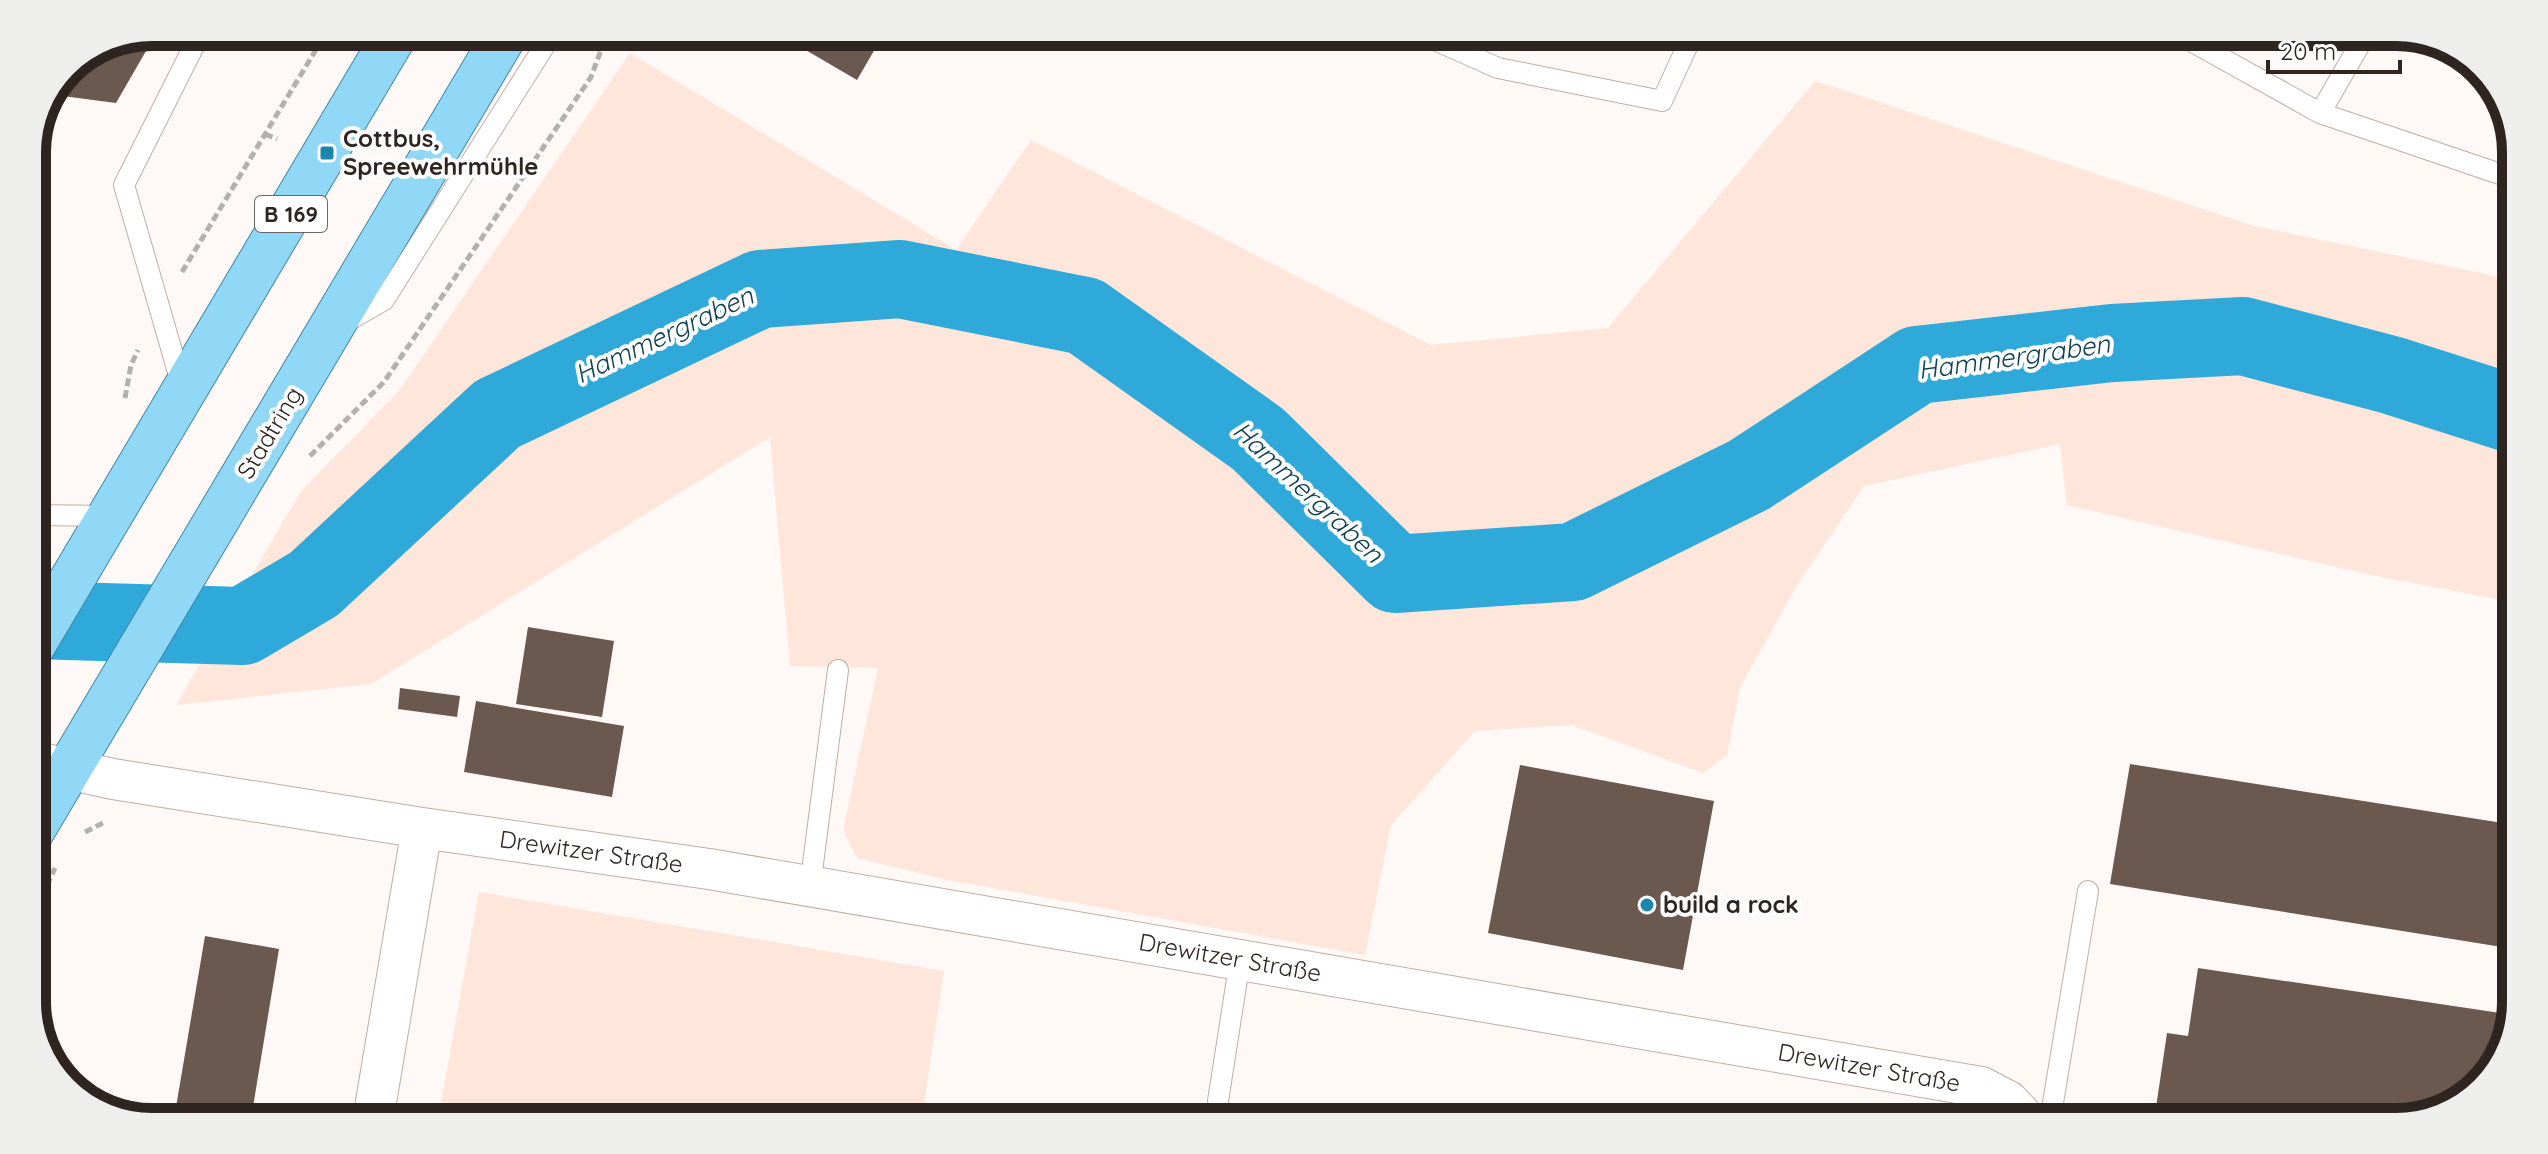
<svg xmlns="http://www.w3.org/2000/svg" width="2548" height="1154" viewBox="0 0 2548 1154" font-family="Quicksand,sans-serif">
	<style>
		.green { fill: #ffe6da }
		.lines { fill: none; stroke-linecap: round; stroke-linejoin: round }
		.river { stroke: #2ea9da; stroke-width: 78 }
		.building { fill: #6b584e }
		.lane-casing { stroke: #c3ada2; stroke-width: 22 }
		.street-casing { stroke: #c3ada2; stroke-width: 42 }
		.primary-casing { stroke: #3f88a8; stroke-width: 46 }
		.path { stroke: #b6afad; stroke-width: 5; stroke-dasharray: 8 4; stroke-linecap: butt }
		.lane { stroke: #fff; stroke-width: 20 }
		.street { stroke: #fff; stroke-width: 40 }
		.primary { stroke: #91d8f6; stroke-width: 44 }
		.poi-dot { fill: #1d86ae; stroke: #fff; stroke-width: 3 }
		.labels { text-anchor: middle; stroke-width: 8; stroke-linejoin: round; paint-order: stroke }
		.shield { fill: #fff; stroke: #6d6664; stroke-width: 2 }
		.shield-label { font-size: 22px; font-weight: bold; fill: #2e2521 }
		.poi-label { font-size: 24px; font-weight: bold; fill: #2e2521; stroke: #fff; text-anchor: start }
		.street-label { font-size: 24px; fill: #2e2521; stroke: #fff }
		.water-label { font-size: 26px; font-style: italic; fill: #0e4054; stroke: #fff }
		.rim { fill: none; stroke: #2e2521; stroke-width: 10 }
	</style>
	<rect width="100%" height="100%" fill="#fef9f7"/>
	<path class="green" d="M630,53L956,250L1031,140L1431,345L1608,328L1815,81L2254,226L2514,280L2511,602L2376,576L2067,505L2060,444L1864,486L1799,582L1740,687L1727,755L1703,773L1572,725L1475,731L1391,825L1365,955L948,880L857,858L843,830L878,668L790,666L770,437L371,684L176,705L301,491L399,391Z
		M479,892L944,971L922,1116L439,1114Z"/>
	<g class="lines">
		<path class="river" d="M32,620L243,626L314,584L497,414L760,289L900,279L1085,316L1258,439L1395,574L1573,562L1749,475L1917,365L2112,343L2243,336L2391,375L2513,414"/>
	</g>
	<path class="building" d="M152,32H157L116,103L55,95L68,67Z
		M796,35H883L857,80L792,42Z
		M528,627L614,641L602,717L516,704Z
		M400,688L460,696L457,717L398,709Z
		M476,701L624,726L612,797L464,772Z
		M2130,764L2509,824L2508,948L2110,884Z
		M1520,765L1714,801L1683,970L1488,933Z
		M205,936L279,949L252,1113H175Z
		M2198,968L2507,1014V1048L2462,1102L2396,1122L2154,1121L2167,1033L2188,1036Z"/>
	<g class="lines">
		<defs>
			<path id="lane" d="M1428,37L1498,68L1662,101L1691,38
				M2189,40L2320,113L2500,174L2515,173
				M2320,113L2362,41
				M344,323L384,300L552,34
				M182,386L124,185L201,32
				M32,515L108,516
				M810,887L838,670
				M1218,1101L1240,960
				M2050,1121L2088,891"/>
			<path id="street" d="M32,761L113,779L422,828L709,869L1981,1087L2008,1101L2026,1120
				M374,1114L422,828"/>
			<path id="primary" d="M32,647L396,33
				M32,831L506,33"/>
		</defs>
		<use href="#lane" class="lane-casing"/>
		<use href="#street" class="street-casing"/>
		<use href="#primary" class="primary-casing"/>
		<path class="path" d="M265,134L277,139
			M182,272L326,33
			M125,398L131,365L138,350
			M310,456L384,382L591,77L607,34
			M85,832L105,822
			M32,918L55,868"/>
		<use href="#lane" class="lane"/>
		<use href="#street" class="street"/>
		<use href="#primary" class="primary"/>
	</g>
	<g class="poi-dot">
		<rect x="319" y="145" width="16" height="16" rx="4"/>
		<circle cx="1647" cy="905" r="8"/>
	</g>
	<g class="labels">
		<rect class="shield" x="255" y="196" width="72" height="36" rx="6"/>
		<g class="shield-label">
			<text x="291" y="222">B 169</text>
		</g>
		<g class="poi-label">
			<text x="343" y="147">Cottbus,<tspan x="343" dy="28">Spreewehrmühle</tspan></text>
			<text x="1663" y="913">build a rock</text>
		</g>
		<g class="street-label">
			<text transform="translate(270 433) rotate(-59)" y="8">Stadtring</text>
			<text transform="translate(591 852) rotate(8)" y="8">Drewitzer Straße</text>
			<text transform="translate(1230 958) rotate(10)" y="8">Drewitzer Straße</text>
			<text transform="translate(1869 1068) rotate(10)" y="8">Drewitzer Straße</text>
		</g>
		<g class="water-label">
			<text transform="translate(664 335) rotate(-25)" y="9">Hammergraben</text>
			<text transform="translate(2014 357) rotate(-8)" y="9">Hammergraben</text>
			<text transform="translate(1308 492) rotate(43)" y="9">Hammergraben</text>
		</g>
	</g>
	<path d="M0 0H2548V1154H0ZM152 46H2396A106 106 0 0 1 2502 152V1002A106 106 0 0 1 2396 1108H152A106 106 0 0 1 46 1002V152A106 106 0 0 1 152 46Z" fill="#eeeeed" fill-rule="evenodd"/>
	<path class="rim" d="M152 46H2396A106 106 0 0 1 2502 152V1002A106 106 0 0 1 2396 1108H152A106 106 0 0 1 46 1002V152A106 106 0 0 1 152 46Z"/>
	<path d="M2268 60v12h132v-12" fill="none" stroke="#2e2521" stroke-width="4"/>
	<text x="2280" y="60" font-size="24" fill="#2e2521" stroke="#ffffff" stroke-width="6" paint-order="stroke">20 m</text>
</svg>
